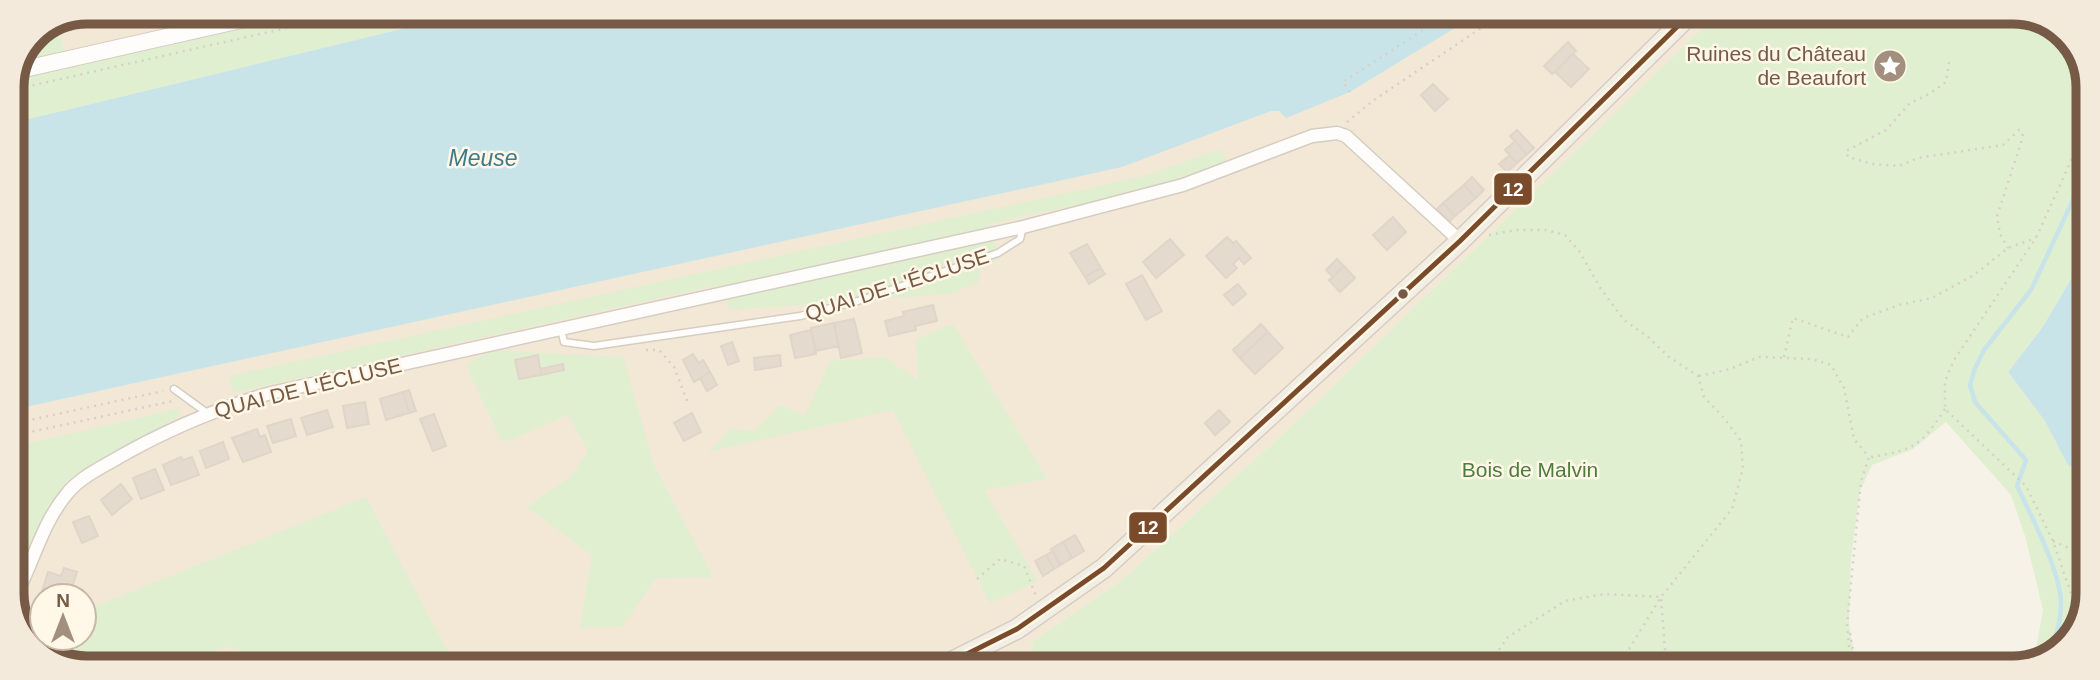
<svg xmlns="http://www.w3.org/2000/svg" width="2100" height="680" viewBox="0 0 2100 680" font-family="Arial,sans-serif">
	<style>
		.residential { fill: #f3e8d6; fill-rule: evenodd }
		.green { fill: #e0efd0 }
		.water { fill: #c8e4e8 }
		.lines { fill: none; stroke-linecap: round; stroke-linejoin: round }
		.stream { stroke: #c8e4e8; stroke-width: 4.5 }
		.building { fill: #e4dace; stroke: #e0d5c9; stroke-width: 2 }
		.service-casing { stroke: #d6cdc2; stroke-width: 9 }
		.minor-casing { stroke: #d6cdc2; stroke-width: 15 }
		.tertiary-casing { stroke: #d6cdc2; stroke-width: 18 }
		.primary-casing { stroke: #d6ccc3; stroke-width: 22 }
		.path { stroke: #d8d0c8; stroke-width: 2.5; stroke-dasharray: 2 5; stroke-linecap: butt }
		.service { stroke: #fefdfb; stroke-width: 6 }
		.minor { stroke: #fefdfb; stroke-width: 12 }
		.tertiary { stroke: #fefdfb; stroke-width: 16 }
		.primary { stroke: #f2eee4; stroke-width: 19 }
		.bus-1-casing { stroke: #fff7e8; stroke-width: 10 }
		.bus-1 { stroke: #7a4b2a; stroke-width: 5 }
		.bus-dot { fill: #765a46; stroke: #fff7e8; stroke-width: 2.5 }
		.labels { text-anchor: middle; stroke-width: 5; stroke-linejoin: round; paint-order: stroke }
		.poi-label { font-size: 21px; fill: #765a46; stroke: #fff7e8; text-anchor: end }
		.street-label { font-size: 21px; fill: #765a46; stroke: #fff7e8 }
		.park-label { font-size: 21px; fill: #4c7d3d; stroke: #fff7e8 }
		.water-label { font-size: 23px; font-style: italic; fill: #3e7a8b; stroke: #fff7e8 }
		.rim { fill: none; stroke: #765a46; stroke-width: 9 }
		.line-badge { stroke: #fff7e8; stroke-width: 2.5 }
		.badge-label { font-size: 19px; text-anchor: middle; font-weight: bold; fill: #fff }
	</style>
	<rect width="100%" height="100%" fill="#f7f2e7"/>
	<path class="residential" d="M88,12L272,13L65,59L58,24Z
		M1478,14H1717L1297,421L1120,582L1033,641L1029,666L68,665L28,639L12,598V410L233,361L1271,111H1279L1350,92ZM42,596H84V638H42Z"/>
	<path class="green" d="M272,13H468L12,123V87L35,34L58,24L65,58Z
		M1717,14L2032,15L2069,38L2088,82L2087,252L2042,328L2008,372L2045,421L2068,464L2086,473L2085,612L2059,652L2034,660L2043,610L2025,536L2011,495L1946,422L1913,449L1872,465L1860,491L1851,559L1849,622L1856,668L1029,666L1033,641L1120,582L1297,421Z
		M1221,149L1227,164L1145,190L989,224L1000,260L981,267L979,282L950,294L730,310L718,285L233,393L229,376L1144,176Z
		M953,324L1047,479L984,490L1038,581L990,603L893,410L708,452L731,428L755,431L780,405L805,415L830,361L884,357L918,380L916,339Z
		M490,350L623,357L654,465L713,577L656,578L622,627L580,628L592,555L527,507L569,478L588,451L568,415L502,443L466,365Z
		M178,409L180,416L67,481L12,577V447Z
		M366,497L455,666L247,665L242,652C214,637 213,662 190,665C177,667 74,667 66,664C51,658 29,641 23,626L42,621V638H84V611Z"/>
	<path class="water" d="M468,13L1478,14L1350,92L1286,118L1279,111H1271L1122,167L12,410V123Z
		M2087,252L2086,392L2081,388L2074,390L2086,406V473L2068,465L2045,421L2008,372L2042,328Z"/>
	<g class="lines">
		<path class="stream" d="M2050,655C2056,637 2061,621 2061,602C2060,571 2031,515 2017,486L2026,460L1975,402L1970,385L1975,368L1984,350L2031,290L2087,170"/>
	</g>
	<path class="building" d="M1568,42L1576,51L1552,74L1544,66Z
		M1573,54L1589,69L1571,87L1555,72Z
		M1433,84L1448,99L1435,111L1421,95Z
		M1517,130L1534,148L1527,154L1510,136Z
		M1515,141L1527,154L1517,163L1505,150Z
		M1510,155L1517,163L1507,172L1499,164Z
		M1472,177L1484,190L1476,198L1464,185Z
		M1464,185L1476,198L1455,216L1443,203Z
		M1443,203L1455,216L1449,222L1437,209Z
		M1393,217L1406,232L1387,250L1373,235Z
		M1227,237L1233,243L1236,241L1251,258L1244,264L1239,258L1233,264L1237,268L1226,278L1206,256Z
		M1170,239L1184,255L1156,278L1143,262Z
		M1087,244L1101,268L1085,277L1070,253Z
		M1337,259L1344,266L1333,277L1326,270Z
		M1344,266L1355,278L1340,292L1329,280Z
		M1101,268L1105,274L1089,284L1085,277Z
		M1142,275L1162,311L1146,320L1126,284Z
		M1238,284L1246,294L1233,305L1224,295Z
		M933,305L937,321L915,326L916,330L889,336L885,321L904,316L903,312Z
		M854,319L862,353L841,358L834,323Z
		M834,323L838,346L816,351L811,328Z
		M1261,324L1268,332L1240,358L1233,350Z
		M811,330L816,354L795,358L790,335Z
		M1268,332L1283,348L1255,374L1240,358Z
		M732,342L739,361L728,365L721,346Z
		M693,354L699,363L703,360L710,372L694,382L683,360Z
		M538,355L541,375L519,379L515,360Z
		M780,355L781,366L755,370L754,358Z
		M563,364L564,370L541,375L540,369Z
		M710,372L717,385L707,391L700,378Z
		M409,390L416,411L409,413L403,392Z
		M403,392L409,413L386,420L380,399Z
		M365,402L369,424L347,428L343,406Z
		M327,410L333,427L307,435L301,418Z
		M1219,410L1230,422L1215,435L1205,423Z
		M692,413L701,432L684,441L674,423Z
		M434,414L446,446L433,451L420,419Z
		M291,419L296,436L273,443L267,426Z
		M257,429L260,437L265,435L271,452L243,462L232,438Z
		M223,442L229,459L206,468L200,451Z
		M181,457L183,460L192,457L199,475L171,485L163,465Z
		M155,469L164,490L141,499L133,478Z
		M121,484L132,499L112,515L101,500Z
		M89,516L98,536L82,543L73,522Z
		M1075,535L1084,551L1072,558L1063,542Z
		M1063,542L1072,558L1060,565L1051,549Z
		M1053,551L1061,565L1054,569L1046,555Z
		M1046,555L1054,569L1043,576L1035,561Z
		M64,568L77,572L69,596L57,594V596L42,591L48,572L61,576Z"/>
	<g class="lines">
		<defs>
			<path id="service" d="M561,329L564,342L594,346L800,316L858,301L998,253L1020,239L1023,227
				M174,389L207,413
				M53,655L150,665"/>
			<path id="minor" d="M13,600C32,567 41,525 66,495C78,479 97,470 114,460C164,431 215,409 271,393L1023,227L1183,185L1312,136L1337,133L1346,136L1460,241"/>
			<path id="tertiary" d="M20,70L272,13"/>
			<path id="primary" d="M943,666L1017,629L1104,568L1460,241L1690,14"/>
		</defs>
		<use href="#service" class="service-casing"/>
		<use href="#minor" class="minor-casing"/>
		<use href="#tertiary" class="tertiary-casing"/>
		<use href="#primary" class="primary-casing"/>
		<path class="path" d="M1949,62L1946,82L1929,94L1910,103L1886,130L1846,151L1848,157L1873,164L1899,166L1918,158L2003,145L2019,130L2023,134L2021,143L1997,216L2000,234L2008,248
			M12,90L353,13
			M1350,92L1343,82L1448,14
			M1347,122L1374,100L1502,14
			M1489,235L1516,230H1545L1565,235L1579,251L1601,289L1624,320L1648,337L1669,357L1698,376L1704,397L1724,418L1741,441L1743,468L1732,509L1661,597L1618,667
			M646,350H659L674,367L688,403
			M1784,357L1793,318L1848,337L1863,318L1899,305L1932,298L1974,275L2008,248L2036,238
			M1699,376L1730,369L1759,357L1812,359L1831,365L1844,388L1854,439L1869,457
			M12,424L163,391
			M12,436L173,401
			M1871,457C1914,450 1921,446 1945,409
			M2053,541L2071,549L2085,561
			M977,579L1000,559L1024,566L1036,596
			M2080,620L2053,541L2026,486L1945,409V381L1954,360L2036,238L2087,125
			M1850,633L1856,668
			M1487,667L1508,637L1565,601L1604,594L1661,597L1665,650L1658,667
			M1851,668L1847,624L1861,482L1869,457"/>
		<use href="#service" class="service"/>
		<use href="#minor" class="minor"/>
		<use href="#tertiary" class="tertiary"/>
		<use href="#primary" class="primary"/>
		<defs>
			<path id="bus-1" d="M943,666L1017,629L1104,568L1460,241L1690,14"/>
		</defs>
		<use href="#bus-1" class="bus-1-casing"/>
		<use href="#bus-1" class="bus-1"/>
	</g>
	<defs>
		<symbol id="sight-disc" viewBox="-11 -11 22 22"><circle r="9.5" fill="#a38f7e" stroke="#fff7e8"/><path d="M0-6L1.8-2.2L6-1.7L2.9 1.2L3.7 5.4L0 3.3L-3.7 5.4L-2.9 1.2L-6-1.7L-1.8-2.2Z" fill="#fff"/></symbol>
	</defs>
	<g fill-rule="evenodd">
		<use href="#sight-disc" x="1871" y="47" width="38" height="38"/>
	</g>
	<circle class="bus-dot" cx="1403" cy="294" r="6"/>
	<g class="labels">
		<g class="poi-label">
			<text x="1866" y="61">Ruines du Château<tspan x="1866" dy="24">de Beaufort</tspan></text>
		</g>
		<g class="street-label">
			<text transform="translate(897 285) rotate(-18)" y="7">QUAI DE L'ÉCLUSE</text>
			<text transform="translate(308 388) rotate(-14)" y="7">QUAI DE L'ÉCLUSE</text>
		</g>
		<g class="park-label">
			<text x="1530" y="477">Bois de Malvin</text>
		</g>
		<g class="water-label">
			<text x="483" y="166">Meuse</text>
		</g>
	</g>
	<path d="M0 0H2100V680H0ZM87 24H2013A63 63 0 0 1 2076 87V593A63 63 0 0 1 2013 656H87A63 63 0 0 1 24 593V87A63 63 0 0 1 87 24Z" fill="#f4eadb" fill-rule="evenodd"/>
	<path class="rim" d="M87 24H2013A63 63 0 0 1 2076 87V593A63 63 0 0 1 2013 656H87A63 63 0 0 1 24 593V87A63 63 0 0 1 87 24Z"/>
	<g class="line-badge">
		<rect x="1493" y="172" width="40" height="34" rx="7" fill="#7a4b2a"/>
		<rect x="1128" y="511" width="40" height="33" rx="7" fill="#7a4b2a"/>
	</g>
	<g class="badge-label">
		<text x="1513" y="196">12</text>
		<text x="1148" y="534">12</text>
	</g>
	<g transform="translate(63 617)"><circle r="33" fill="#fff7e8" stroke="#c8b8a7" stroke-width="2"/>
	<path d="M0-5L12 26L0 18L-12 26Z" fill="#a38f7e"/>
	<text y="-10" font-size="19" font-weight="bold" text-anchor="middle" fill="#765a46">N</text>
	</g>
</svg>
